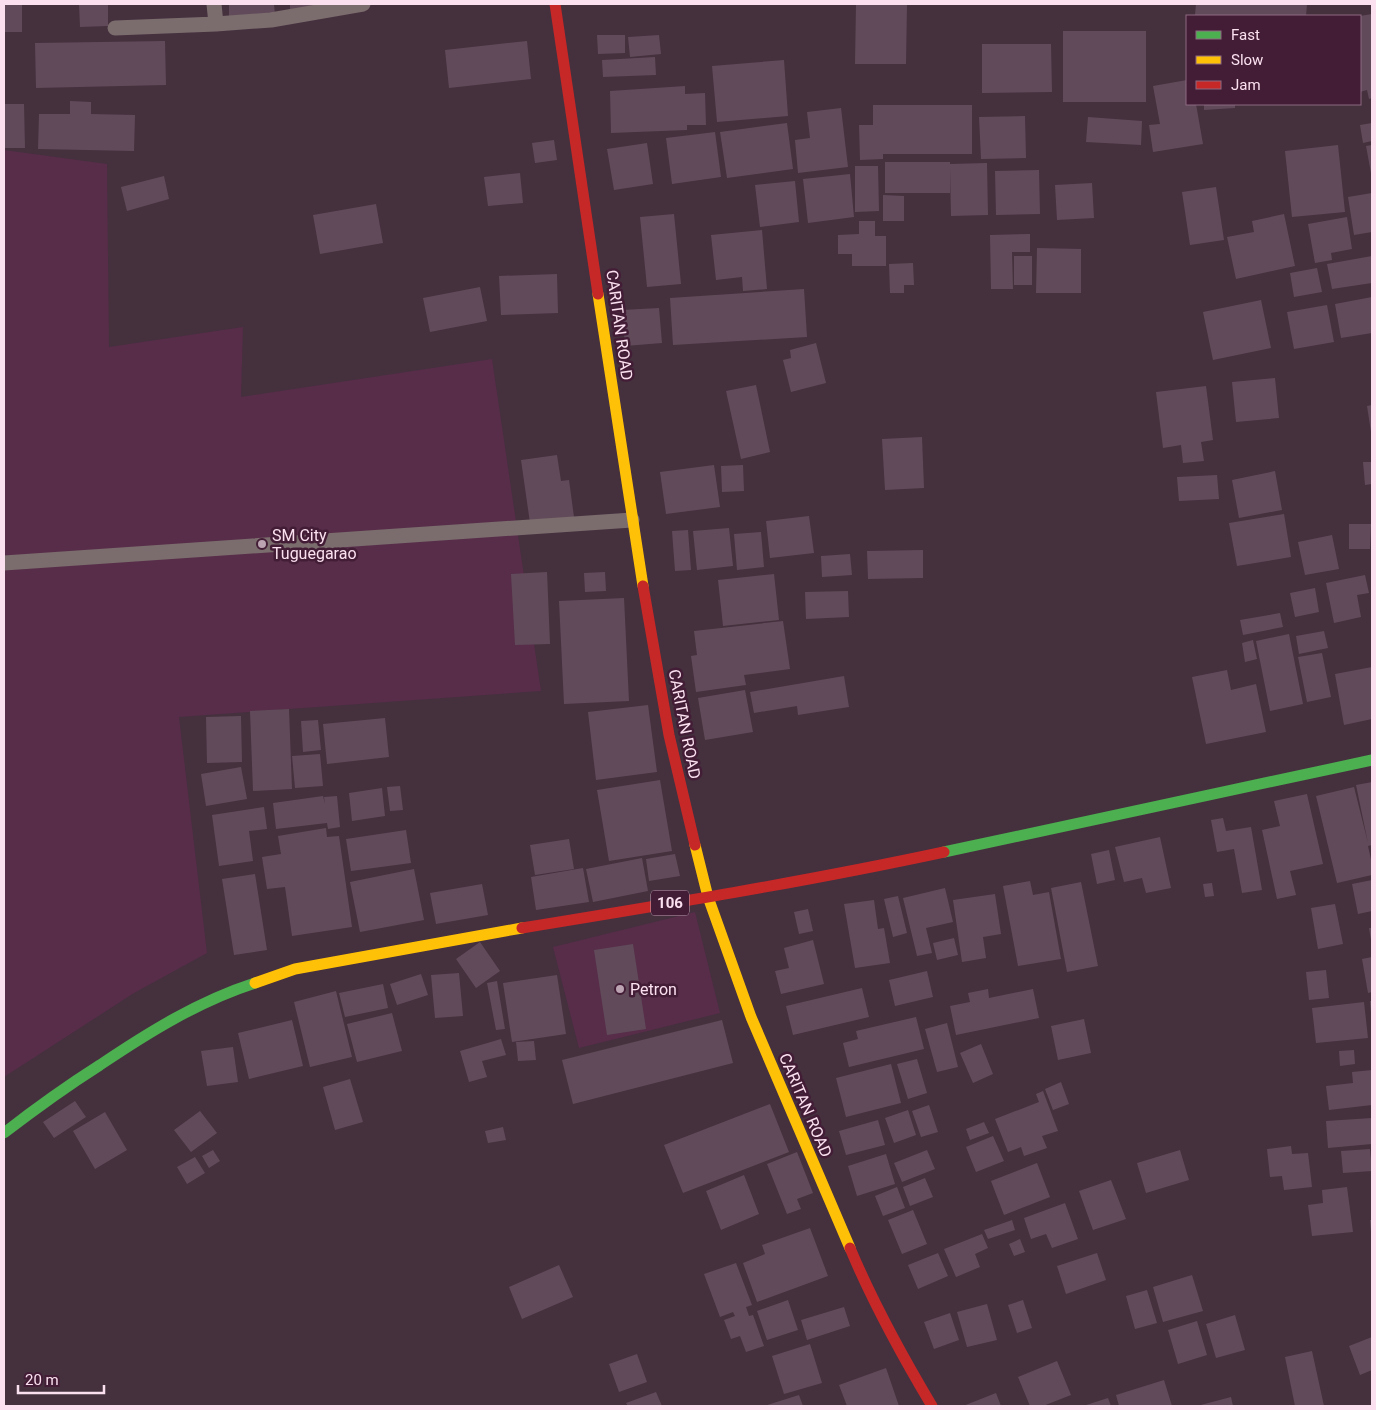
<svg xmlns="http://www.w3.org/2000/svg" width="1376" height="1410" viewBox="0 0 1376 1410" font-family="Roboto,sans-serif">
	<style>
		.built { fill: #572d49 }
		.building { fill: #614b5a }
		.lines { fill: none; stroke-linecap: round; stroke-linejoin: round }
		.lane { stroke: #7b6c6d; stroke-width: 15 }
		.fast { stroke: #4caf50; stroke-width: 11 }
		.slow { stroke: #ffc107; stroke-width: 11 }
		.jam { stroke: #c62828; stroke-width: 11 }
		.poi-dot { fill: #bba3b2; stroke: #431d36; stroke-width: 2 }
		.labels { text-anchor: middle; stroke-width: 5; stroke-linejoin: round; paint-order: stroke }
		.shield { fill: #431d36; stroke: #c4a6b8; stroke-width: 1 }
		.shield-label { font-size: 15px; font-weight: bold; fill: #fbe1f0 }
		.street-label { font-size: 16px; fill: #fbe1f0; stroke: #431d36 }
		.poi-label { font-size: 16px; fill: #fbe1f0; stroke: #431d36; text-anchor: start }
	</style>
	<rect width="100%" height="100%" fill="#45303e"/>
	<path class="built" d="M4,150L107,164L109,347L243,327L241,397L492,359L541,691L179,717L207,953L134,993L4,1077Z
		M695,912L720,1013L579,1048L553,947Z"/>
	<path class="building" d="M4,4H22V32H4Z
		M79,4H108V26L80,27Z
		M229,4H274L275,15L229,16Z
		M290,4H320V7L290,10Z
		M856,4H907L906,64H855Z
		M1196,4H1307L1306,16L1195,15Z
		M1372,14V98L1369,99L1367,90L1360,92V16Z
		M1063,31H1146V102H1063Z
		M597,35H625V53L598,54Z
		M659,35L661,54L630,57L628,37Z
		M165,41L166,85L36,88L35,43Z
		M527,41L531,79L449,88L445,50Z
		M982,44H1051L1052,92L982,93Z
		M655,57L656,75L603,77L602,60Z
		M784,60L788,116L717,122L712,66Z
		M1187,80V104H1196L1203,144L1153,152L1149,125L1160,124L1153,86Z
		M685,86V94L705,93L706,125H687V130L611,133L610,91Z
		M70,101L91,102V114L135,115L134,151L38,149L39,114H70Z
		M4,104H24L25,148H4Z
		M1204,104H1235V108L1204,110Z
		M873,105H972V154H883V159L860,160L859,125H873Z
		M841,108L848,167L798,173L795,140L810,138L807,112Z
		M1025,116L1026,158L981,159L979,117Z
		M1088,117L1142,121L1141,145L1086,142Z
		M787,123L793,169L727,178L720,132Z
		M1372,123V141L1363,143L1360,125Z
		M715,132L721,177L672,184L666,138Z
		M554,140L557,160L535,163L532,143Z
		M647,143L653,184L614,190L607,149Z
		M1338,145L1345,212L1292,217L1285,151Z
		M1372,145V173H1371L1366,146Z
		M885,162H950V164L987,163L988,215L951,216L950,169V193H885Z
		M855,166H878L879,211L855,212Z
		M1039,170L1040,214L996,215L995,171Z
		M520,173L523,203L488,206L484,177Z
		M850,174L854,217L808,223L803,179Z
		M164,176L169,199L127,211L121,187Z
		M795,181L799,222L760,227L755,185Z
		M1092,183L1094,218L1057,220L1055,185Z
		M1216,187L1224,240L1190,245L1182,192Z
		M1372,193V232L1354,235L1348,197Z
		M883,195L904,196V221H883Z
		M376,204L383,243L320,254L313,215Z
		M674,214L681,284L647,287L640,217Z
		M1284,214L1295,266L1236,279L1227,237L1254,232L1252,221Z
		M1347,217L1352,249L1331,253L1332,260L1315,263L1308,224Z
		M859,221H875V236H886V266H852V254H838V235L859,234Z
		M762,230L767,289L743,291L742,277L716,280L711,235Z
		M1030,234V252H1012L1013,289H991L990,235Z
		M1037,248L1081,249V293H1036Z
		M1014,256H1032V285H1014Z
		M1372,256V283L1332,289L1327,264Z
		M913,263L914,285H904V293H890L889,264Z
		M1317,268L1322,292L1294,297L1290,273Z
		M557,274L558,313L501,315L499,276Z
		M480,287L487,321L430,332L423,298Z
		M804,289L807,337L673,345L670,298Z
		M1372,297V333L1341,338L1335,304Z
		M1261,300L1271,348L1213,360L1203,312Z
		M1327,305L1334,342L1294,349L1287,312Z
		M659,308L662,343L625,346L622,310Z
		M816,343L826,383L791,392L783,360L791,358L790,350Z
		M1275,378L1279,418L1236,422L1232,382Z
		M756,385L770,452L741,459L726,391Z
		M1206,386L1213,440L1201,442L1204,461L1183,463L1181,445L1163,448L1156,392Z
		M1372,405V432H1371L1367,406Z
		M922,437L924,488L885,490L882,439Z
		M557,455L561,481L569,480L574,517L530,523L521,460Z
		M1363,462H1372V484L1365,485Z
		M714,465L720,507L666,514L660,472Z
		M743,465L744,491L722,492L721,466Z
		M1275,471L1282,510L1239,518L1232,480Z
		M1217,475L1219,499L1179,501L1177,477Z
		M1284,514L1291,557L1237,566L1229,523Z
		M809,516L814,553L770,558L766,521Z
		M1349,524H1371L1370,549H1349Z
		M729,528L733,566L697,570L693,531Z
		M688,530L691,570L675,571L672,531Z
		M761,532L764,567L737,570L734,534Z
		M1332,535L1339,569L1305,575L1298,542Z
		M923,550V578L868,579L867,551Z
		M850,554L852,575L822,577L821,556Z
		M547,572L550,644L515,645L511,574Z
		M605,572L606,591L585,592L584,573Z
		M774,574L779,620L723,626L718,580Z
		M1365,575L1369,593L1357,595L1361,617L1334,623L1326,583Z
		M1315,588L1319,612L1295,617L1290,593Z
		M848,591L849,617L806,619L805,592Z
		M624,598L629,701L564,704L559,601Z
		M1280,613L1283,627L1243,635L1240,620Z
		M783,621L790,669L744,675L746,685L696,692L691,656L697,655L694,631Z
		M1324,631L1328,648L1299,654L1296,636Z
		M1289,634L1303,704L1270,711L1256,641Z
		M1253,640L1257,659L1245,662L1242,643Z
		M1322,653L1331,697L1307,702L1298,657Z
		M1372,667V719L1344,725L1335,674Z
		M1227,670L1231,690L1256,684L1266,732L1206,744L1192,677Z
		M844,676L849,707L798,715L797,706L754,713L750,692Z
		M745,690L753,732L705,740L698,698Z
		M648,705L657,772L596,780L588,712Z
		M289,709L292,789L253,791L250,711Z
		M241,716L242,762L207,763L206,717Z
		M385,718L389,757L327,764L323,724Z
		M318,720L321,750L303,752L301,721Z
		M320,754L323,786L295,788L292,756Z
		M241,767L247,799L206,806L201,774Z
		M660,780L672,851L609,861L597,790Z
		M1372,782V845L1368,846L1372,864V875L1337,883L1316,796L1354,787L1368,843L1356,785Z
		M400,786L403,810L390,811L387,787Z
		M382,788L385,816L352,821L349,793Z
		M1307,794L1323,864L1290,871L1296,895L1277,899L1262,830L1280,826L1274,801Z
		M323,796L325,804L324,797L337,796L340,827L328,829L327,823L276,829L273,803Z
		M264,807L267,829L249,831L253,861L219,866L212,815Z
		M1223,818L1226,831L1251,827L1262,890L1242,893L1234,849L1217,852L1211,820Z
		M326,828L327,837L339,836L352,927L292,936L285,887L267,889L262,857L281,854L278,836Z
		M406,830L411,863L351,871L346,839Z
		M1160,837L1171,888L1146,893L1142,878L1124,882L1115,847Z
		M569,839L574,869L535,875L530,845Z
		M1109,850L1115,880L1097,884L1091,854Z
		M675,854L680,876L649,881L646,859Z
		M642,858L648,891L593,902L586,869Z
		M583,868L589,902L536,910L531,877Z
		M414,869L424,920L360,932L350,882Z
		M255,874L267,950L234,955L222,879Z
		M1372,880V911L1358,914L1352,884Z
		M1030,881L1033,895L1049,892L1061,959L1018,966L1003,886Z
		M1081,882L1098,966L1067,972L1051,888Z
		M1212,883L1214,896L1205,897L1203,884Z
		M482,884L488,915L436,924L430,893Z
		M945,888L953,922L926,928L932,953L917,956L903,898Z
		M995,894L1001,934L983,937L986,958L962,962L953,900Z
		M898,896L907,933L893,937L884,899Z
		M874,900L878,929L884,928L890,963L855,968L844,904Z
		M1335,904L1343,944L1318,949L1311,908Z
		M808,909L813,931L799,934L794,912Z
		M1369,928H1372V940H1371Z
		M954,938L958,955L937,960L933,943Z
		M813,940L824,984L781,994L775,971L789,968L784,948Z
		M480,942L500,971L476,988L456,959Z
		M633,944L646,1029L607,1035L594,950Z
		M1372,957V992L1368,993L1362,959Z
		M1326,970L1329,998L1309,1000L1306,972Z
		M927,971L933,997L895,1006L889,980Z
		M459,973L463,1016L435,1018L431,975Z
		M421,974L428,995L397,1005L390,984Z
		M557,975L566,1034L512,1042L503,983Z
		M497,981L505,1029L496,1030L487,983Z
		M383,984L388,1008L345,1017L339,993Z
		M862,988L869,1017L793,1035L786,1006Z
		M988,989L989,998L1033,989L1039,1018L956,1035L950,1006L970,1002L968,993Z
		M336,991L352,1057L310,1067L294,1002Z
		M1370,1001H1372V1013H1371Z
		M1364,1002L1368,1038L1316,1043L1312,1008Z
		M392,1013L402,1051L357,1062L347,1024Z
		M916,1017L924,1049L849,1067L843,1043L858,1039L856,1031Z
		M1084,1019L1091,1053L1058,1060L1051,1026Z
		M292,1020L303,1066L249,1079L238,1033Z
		M722,1020L733,1063L573,1104L562,1060Z
		M947,1023L958,1067L937,1072L925,1029Z
		M501,1039L506,1055L482,1061L487,1077L469,1082L460,1051Z
		M534,1041L536,1060L518,1061L516,1042Z
		M981,1044L993,1074L973,1083L960,1053Z
		M233,1047L238,1082L207,1086L201,1051Z
		M1354,1050L1355,1064L1340,1066L1339,1051Z
		M917,1059L927,1093L908,1099L897,1064Z
		M891,1064L901,1103L846,1117L836,1078Z
		M1372,1070V1105L1329,1110L1326,1086L1353,1083L1352,1072Z
		M350,1079L363,1122L335,1130L323,1087Z
		M1061,1082L1069,1104L1053,1110L1045,1089Z
		M1043,1091L1058,1131L1042,1136L1047,1148L1024,1156L1021,1147L1008,1152L995,1119L1039,1102L1036,1094Z
		M75,1101L86,1117L54,1138L43,1122Z
		M770,1104L789,1152L683,1193L664,1145Z
		M929,1105L938,1132L921,1137L912,1111Z
		M908,1110L916,1135L894,1143L885,1118Z
		M200,1111L217,1133L191,1152L174,1130Z
		M105,1112L127,1150L95,1169L73,1131Z
		M1372,1118V1144L1328,1148L1326,1121Z
		M878,1120L885,1145L846,1155L839,1131Z
		M984,1122L989,1133L970,1140L966,1129Z
		M503,1127L506,1140L488,1143L485,1131Z
		M993,1136L1004,1161L976,1172L966,1147Z
		M1291,1146L1292,1154L1308,1153L1312,1187L1284,1190L1282,1176L1270,1177L1267,1149Z
		M1370,1149L1372,1171L1343,1173L1341,1151Z
		M213,1150L220,1161L209,1168L202,1156Z
		M927,1150L935,1169L902,1182L894,1163Z
		M1180,1150L1189,1180L1146,1193L1137,1163Z
		M797,1152L813,1193L797,1199L801,1209L787,1214L767,1164Z
		M886,1154L895,1184L857,1196L848,1166Z
		M195,1157L205,1173L187,1184L177,1167Z
		M1037,1163L1050,1197L1004,1215L991,1181Z
		M744,1175L759,1214L721,1230L706,1191Z
		M925,1178L933,1197L910,1206L903,1187Z
		M1111,1180L1126,1219L1093,1230L1079,1191Z
		M897,1187L905,1208L883,1216L875,1196Z
		M1347,1187L1353,1232L1312,1236L1308,1205L1323,1203L1322,1190Z
		M1065,1203L1078,1239L1052,1248L1046,1234L1031,1239L1024,1218Z
		M913,1210L927,1244L902,1254L888,1220Z
		M1012,1220L1015,1230L988,1239L984,1230Z
		M1370,1220H1372V1232H1371Z
		M810,1228L828,1276L757,1302L743,1263L765,1254L762,1245Z
		M982,1234L988,1248L975,1254L980,1267L956,1277L944,1249Z
		M1020,1239L1025,1252L1014,1256L1009,1244Z
		M938,1253L948,1276L918,1289L908,1265Z
		M1097,1253L1106,1280L1066,1294L1057,1266Z
		M736,1263L752,1305L746,1307L749,1316L753,1315L764,1346L746,1352L740,1336L731,1339L724,1320L735,1316L733,1312L720,1317L704,1274Z
		M559,1265L573,1297L522,1319L509,1287Z
		M1192,1275L1203,1311L1163,1322L1153,1287Z
		M1147,1290L1157,1323L1135,1329L1126,1296Z
		M788,1300L798,1330L767,1340L757,1311Z
		M1023,1300L1032,1328L1017,1333L1008,1305Z
		M987,1304L997,1340L967,1347L957,1312Z
		M844,1307L850,1326L807,1340L801,1320Z
		M950,1313L959,1340L934,1349L924,1322Z
		M1235,1315L1245,1350L1216,1358L1206,1324Z
		M1197,1321L1207,1355L1178,1364L1168,1330Z
		M1372,1337V1370L1360,1375L1349,1346Z
		M810,1344L822,1383L784,1394L772,1356Z
		M1312,1351L1324,1406H1295L1285,1357Z
		M637,1354L647,1382L619,1392L609,1364Z
		M1057,1361L1071,1395L1043,1406H1030L1018,1377Z
		M886,1368L899,1406H847L839,1385Z
		M1164,1380L1172,1406H1119L1116,1395Z
		M656,1392L662,1406H628L626,1403Z
		M996,1393L1001,1406H963Z
		M799,1395L803,1406H764Z
		M1231,1397L1233,1406H1197Z
		M1108,1398L1111,1406H1083Z"/>
	<g class="lines">
		<path class="lane" d="M214,4L216,24
			M115,28L216,24L271,20L363,4
			M4,563L632,520"/>
		<path class="fast" d="M944,852L1372,760
			M4,1133C35,1109 67,1086 100,1065C149,1032 199,1001 255,983"/>
		<path class="slow" d="M598,294L643,586
			M695,845L708,897L751,1017L850,1248
			M255,983L295,969L522,928"/>
		<path class="jam" d="M555,4L598,294
			M643,586L669,735L695,845
			M522,928C663,905 804,882 944,852
			M850,1248C873,1303 901,1354 932,1406"/>
	</g>
	<g class="poi-dot">
		<circle cx="262" cy="544" r="5"/>
		<circle cx="620" cy="989" r="5"/>
	</g>
	<g class="labels">
		<rect class="shield" x="651" y="890.5" width="38" height="25" rx="4"/>
		<g class="shield-label">
			<text x="670" y="908">106</text>
		</g>
		<g class="street-label">
			<text transform="translate(620 325) rotate(82)" y="6">CARITAN ROAD</text>
			<text transform="translate(685 724) rotate(79)" y="6">CARITAN ROAD</text>
			<text transform="translate(806 1105) rotate(67)" y="6">CARITAN ROAD</text>
		</g>
		<g class="poi-label">
			<text x="272" y="541">SM City<tspan x="272" dy="18">Tuguegarao</tspan></text>
			<text x="630" y="995">Petron</text>
		</g>
	</g>
	<rect width="1376" height="1410" fill="none" stroke="#fbe1f0" stroke-width="10"/>
	<rect x="1186" y="15" width="175" height="90" fill="#431d36" stroke="#8d6b80"/>
	<rect x="1196" y="31" width="25" height="8" fill="#4caf50" stroke="#8d6b80"/>
	<text x="1231" y="40" font-size="15" fill="#fbe1f0">Fast</text>
	<rect x="1196" y="56" width="25" height="8" fill="#ffc107" stroke="#8d6b80"/>
	<text x="1231" y="65" font-size="15" fill="#fbe1f0">Slow</text>
	<rect x="1196" y="81" width="25" height="8" fill="#c62828" stroke="#8d6b80"/>
	<text x="1231" y="90" font-size="15" fill="#fbe1f0">Jam</text>
	<path d="M18 1385v8h86v-8" fill="none" stroke="#fbe1f0" stroke-width="2.5"/>
	<text x="25" y="1385" font-size="15" fill="#fbe1f0" stroke="#431d36" stroke-width="4" paint-order="stroke">20 m</text>
</svg>
